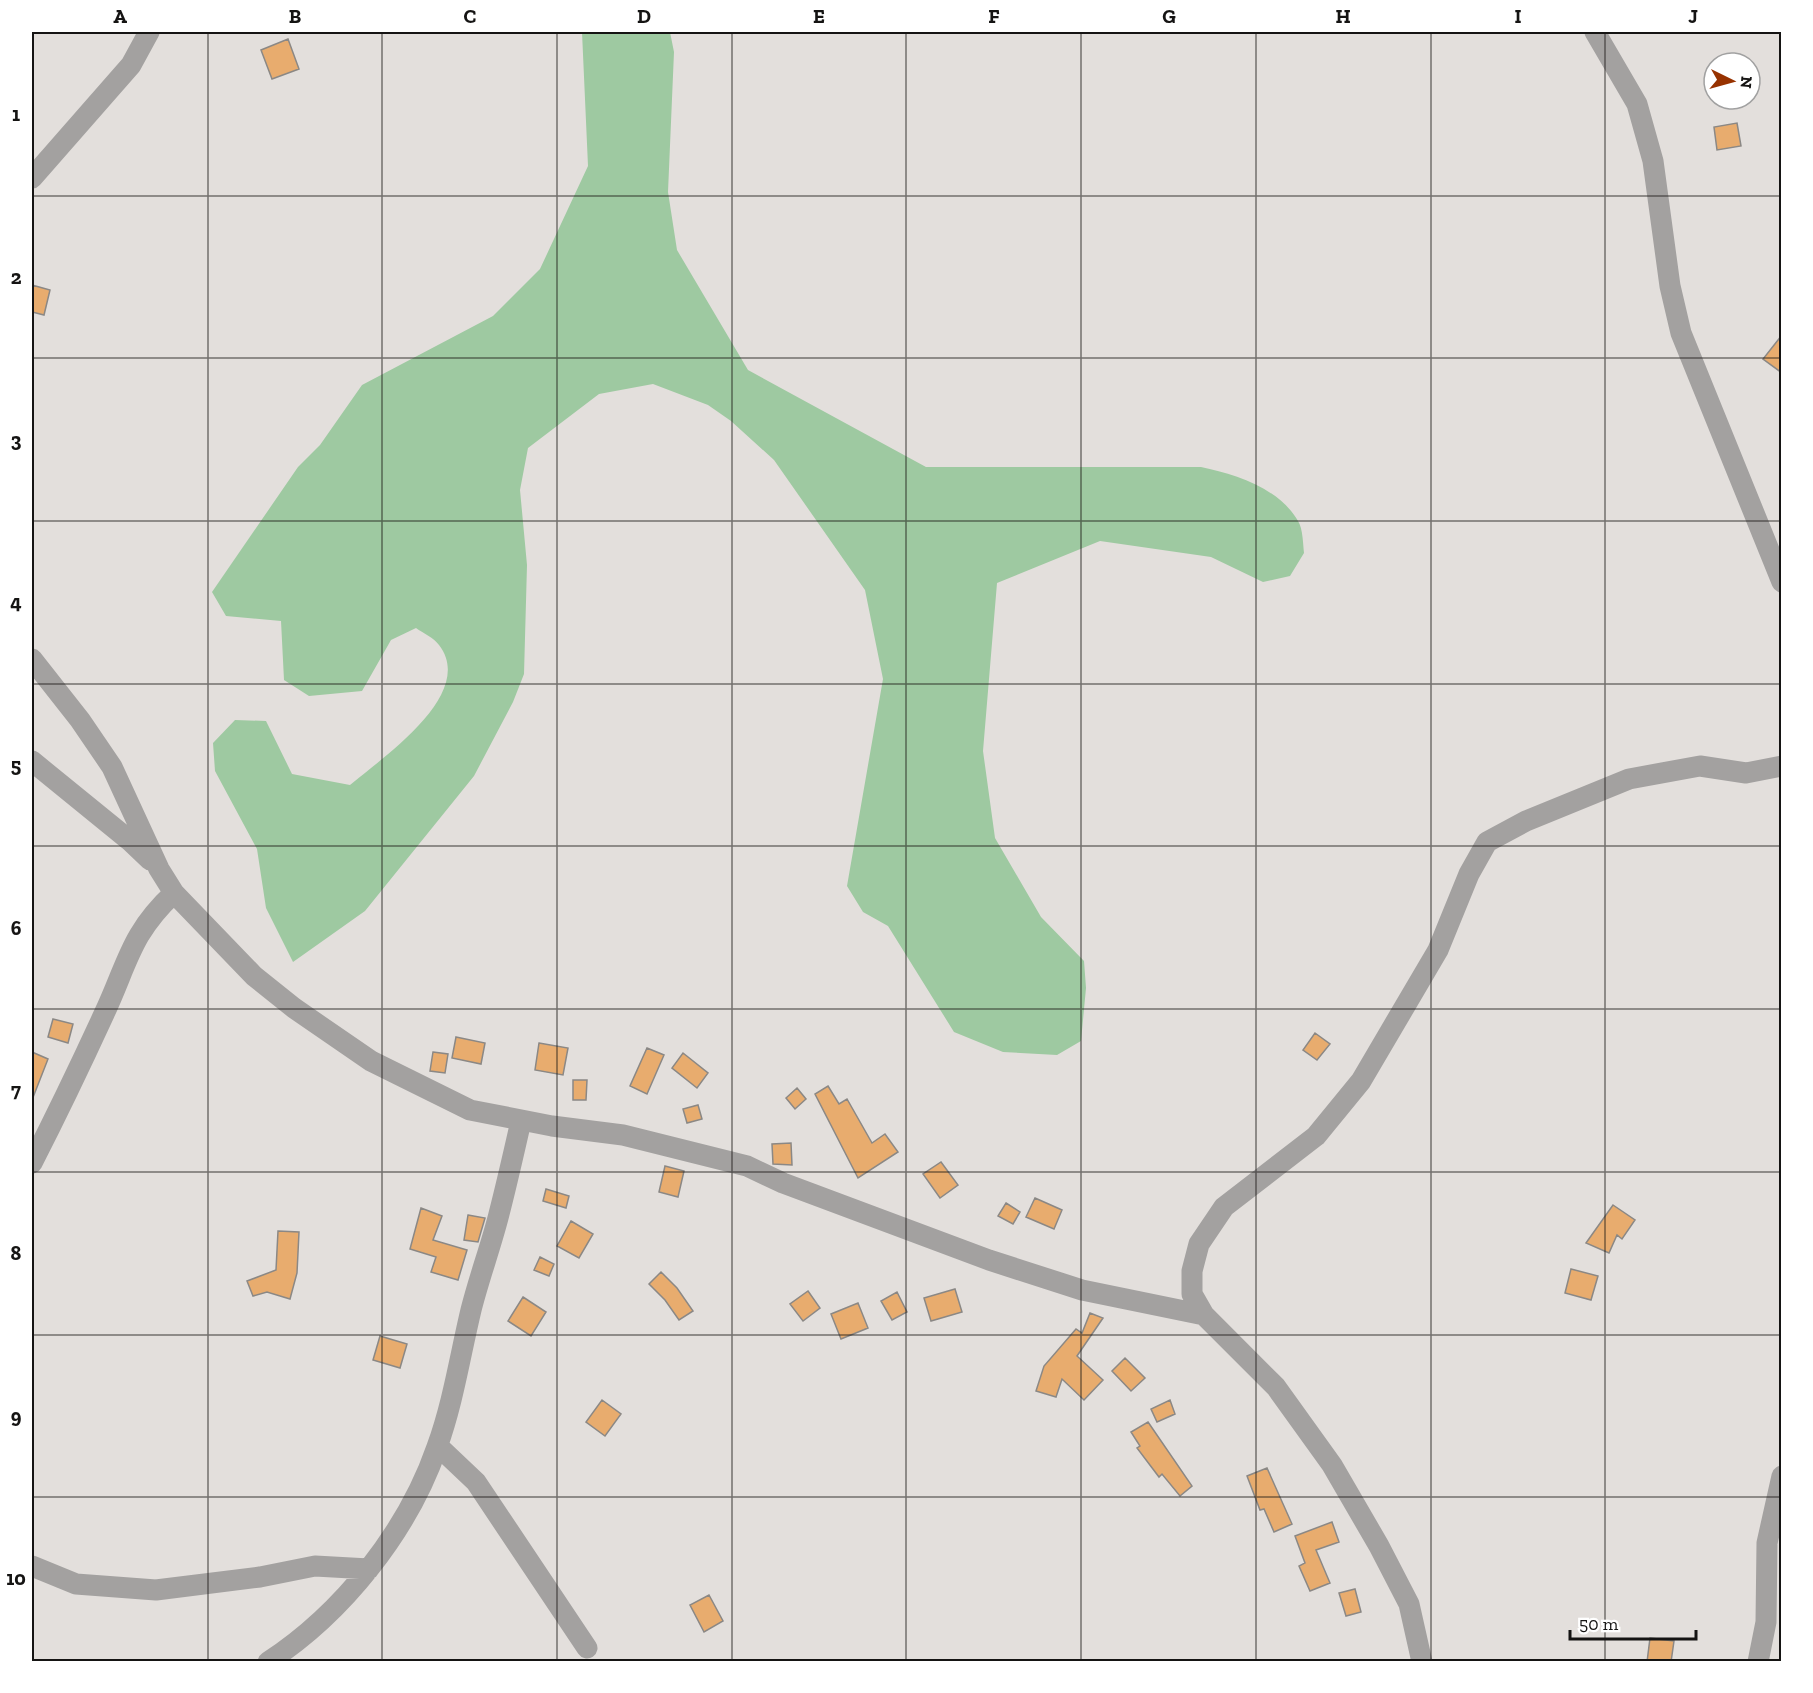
<svg xmlns="http://www.w3.org/2000/svg" width="1813" height="1693" viewBox="0 0 1813 1693" font-family="'Zilla Slab',serif">
	<style>
		.green { fill: #9ec9a1 }
		.building { fill: #e8ac6e; stroke: #8b8885; stroke-width: 1.5 }
		.lines { fill: none; stroke-linecap: round; stroke-linejoin: round }
		.minor { stroke: #a3a1a0; stroke-width: 21 }
		.grid { fill: none; stroke: #151413; stroke-width: 1.5; stroke-opacity: 0.55 }
		.neatline { fill: none; stroke: #151413; stroke-width: 2 }
		.grid-label { font-size: 20px; text-anchor: middle; font-weight: bold; fill: #151413 }
	</style>
	<rect width="100%" height="100%" fill="#e3dfdc"/>
	<path class="green" d="M582,32H670L674,52L668,192L677,250L748,370L926,467H1201C1235,474 1279,488 1298,521C1303,529 1303,544 1304,553L1290,576L1263,582L1211,557L1100,541L997,583L983,751L995,838L1041,917L1084,961L1086,988L1081,1041L1057,1055L1003,1052L954,1032L888,926L863,912L847,886L883,679L865,590L774,460L731,421L708,405L653,384L599,394L528,448L520,490L527,565L524,674L513,702L474,776L365,911L293,962L266,908L257,849L215,771L213,743L235,720L266,721L292,774L350,785C382,758 477,694 439,645C434,638 423,633 416,628L391,640L362,691L309,696L284,680L281,621L226,616L212,592L298,467L320,445L362,385L493,316L540,269L588,166Z"/>
	<path class="building" d="M288,39L299,69L272,79L261,50Z
		M1737,123L1741,146L1717,150L1714,127Z
		M32,285L50,290L44,315L32,312Z
		M1782,335V373L1763,359Z
		M53,1019L73,1024L68,1043L48,1037Z
		M1315,1033L1330,1044L1317,1060L1303,1050Z
		M456,1037L485,1043L481,1064L452,1058Z
		M539,1043L568,1048L563,1075L535,1070Z
		M647,1048L664,1055L647,1094L630,1086Z
		M32,1052L48,1059L32,1100Z
		M433,1052L448,1054L445,1073L430,1071Z
		M683,1053L708,1073L697,1088L672,1068Z
		M573,1080H587L586,1100H573Z
		M828,1086L839,1104L847,1099L872,1143L885,1134L898,1152L858,1178L815,1094Z
		M797,1088L806,1099L795,1109L786,1098Z
		M698,1105L702,1119L687,1123L683,1109Z
		M791,1143L792,1165L773,1164L772,1144Z
		M941,1162L958,1185L940,1198L923,1174Z
		M665,1166L684,1171L678,1197L659,1192Z
		M546,1189L569,1196L566,1208L543,1201Z
		M1035,1198L1062,1210L1054,1229L1026,1217Z
		M1006,1203L1020,1212L1013,1224L998,1216Z
		M1613,1205L1635,1220L1622,1239L1617,1235L1609,1253L1586,1243Z
		M421,1208L442,1216L433,1240L467,1250L458,1280L431,1272L436,1257L410,1249Z
		M468,1215L485,1218L478,1242L464,1240Z
		M571,1221L593,1234L579,1258L557,1246Z
		M278,1231L299,1232L297,1273L290,1299L267,1292L253,1296L247,1281L276,1270Z
		M540,1257L554,1264L549,1276L534,1270Z
		M1571,1269L1598,1276L1591,1300L1565,1293Z
		M661,1272L677,1288L693,1311L679,1320L665,1300L649,1284Z
		M955,1289L962,1312L931,1321L924,1298Z
		M808,1291L820,1308L803,1321L790,1304Z
		M897,1292L907,1312L892,1320L881,1301Z
		M523,1297L546,1312L531,1336L508,1321Z
		M858,1303L868,1328L841,1339L831,1314Z
		M1090,1313L1103,1318L1077,1356L1103,1380L1084,1400L1062,1379L1056,1397L1036,1391L1044,1366L1076,1329L1082,1333Z
		M380,1336L407,1344L400,1368L373,1360Z
		M1125,1358L1145,1378L1131,1391L1112,1371Z
		M602,1400L621,1414L605,1436L586,1422Z
		M1170,1400L1175,1414L1157,1422L1151,1409Z
		M1148,1422L1192,1486L1180,1496L1162,1474L1159,1477L1137,1448L1140,1446L1131,1432Z
		M1267,1468L1292,1524L1274,1532L1264,1509L1260,1510L1247,1476Z
		M1332,1522L1339,1542L1316,1550L1330,1583L1310,1591L1299,1566L1305,1563L1295,1536Z
		M1355,1589L1361,1612L1346,1616L1339,1593Z
		M709,1595L723,1621L704,1632L690,1605Z
		M1650,1638L1674,1641L1671,1662H1647Z"/>
	<g class="lines">
		<path class="minor" d="M1595,32L1637,104L1653,161L1670,286L1681,333L1782,582
			M32,178L131,65L149,32
			M32,659L80,720L112,767L159,869L174,893L254,976L294,1008L371,1061L470,1110L552,1126L623,1135L747,1166L783,1183L989,1260L1082,1290L1204,1315
			M32,761L129,840L150,860
			M32,1163C57,1114 81,1064 104,1014C128,963 130,934 174,893
			M438,1446L476,1482L587,1648
			M32,1566L76,1584L156,1590L260,1577L315,1566L369,1569
			M268,1662C343,1613 408,1531 437,1447C453,1403 460,1356 471,1310C479,1278 491,1246 499,1214C507,1183 514,1152 521,1121
			M1422,1662L1409,1604L1379,1546L1332,1465L1276,1387L1204,1315L1192,1294V1271L1199,1244L1224,1207L1316,1136L1361,1081L1438,950L1469,874L1487,842L1526,821L1629,779L1700,766L1746,773L1782,766
			M1758,1662L1766,1622L1767,1543L1782,1476"/>
	</g>
	<path class="grid" d="M208,32V1662M382,32V1662M557,32V1662M732,32V1662M906,32V1662M1081,32V1662M1256,32V1662M1431,32V1662M1605,32V1662M32,196H1782M32,358H1782M32,521H1782M32,684H1782M32,846H1782M32,1009H1782M32,1172H1782M32,1335H1782M32,1497H1782"/>
	<rect width="1813" height="1693" fill="none" stroke="#ffffff" stroke-width="66"/>
	<g transform="translate(1732 81) rotate(95)"><circle r="28" fill="#ffffff" stroke="#a1a1a1" stroke-width="1.5"/>
	<path d="M0-4.5L10 22L0 15L-10 22Z" fill="#973200"/>
	<text y="-9" font-size="16" font-weight="bold" text-anchor="middle" fill="#151413">N</text>
	</g>
	<path d="M1570 1630v9h126v-9" fill="none" stroke="#151413" stroke-width="3"/>
	<text x="1579" y="1630" font-size="18" fill="#151413" stroke="#ffffff" stroke-width="4.5" paint-order="stroke">50 m</text>
	<rect x="33" y="33" width="1747" height="1627" class="neatline"/>
	<g class="grid-label">
		<text x="120" y="23">A</text>
		<text x="295" y="23">B</text>
		<text x="470" y="23">C</text>
		<text x="644" y="23">D</text>
		<text x="819" y="23">E</text>
		<text x="994" y="23">F</text>
		<text x="1169" y="23">G</text>
		<text x="1343" y="23">H</text>
		<text x="1518" y="23">I</text>
		<text x="1693" y="23">J</text>
		<text x="16" y="121">1</text>
		<text x="16" y="284">2</text>
		<text x="16" y="447">3</text>
		<text x="16" y="609">4</text>
		<text x="16" y="772">5</text>
		<text x="16" y="935">6</text>
		<text x="16" y="1097">7</text>
		<text x="16" y="1260">8</text>
		<text x="16" y="1423">9</text>
		<text x="16" y="1585">10</text>
	</g>
</svg>
